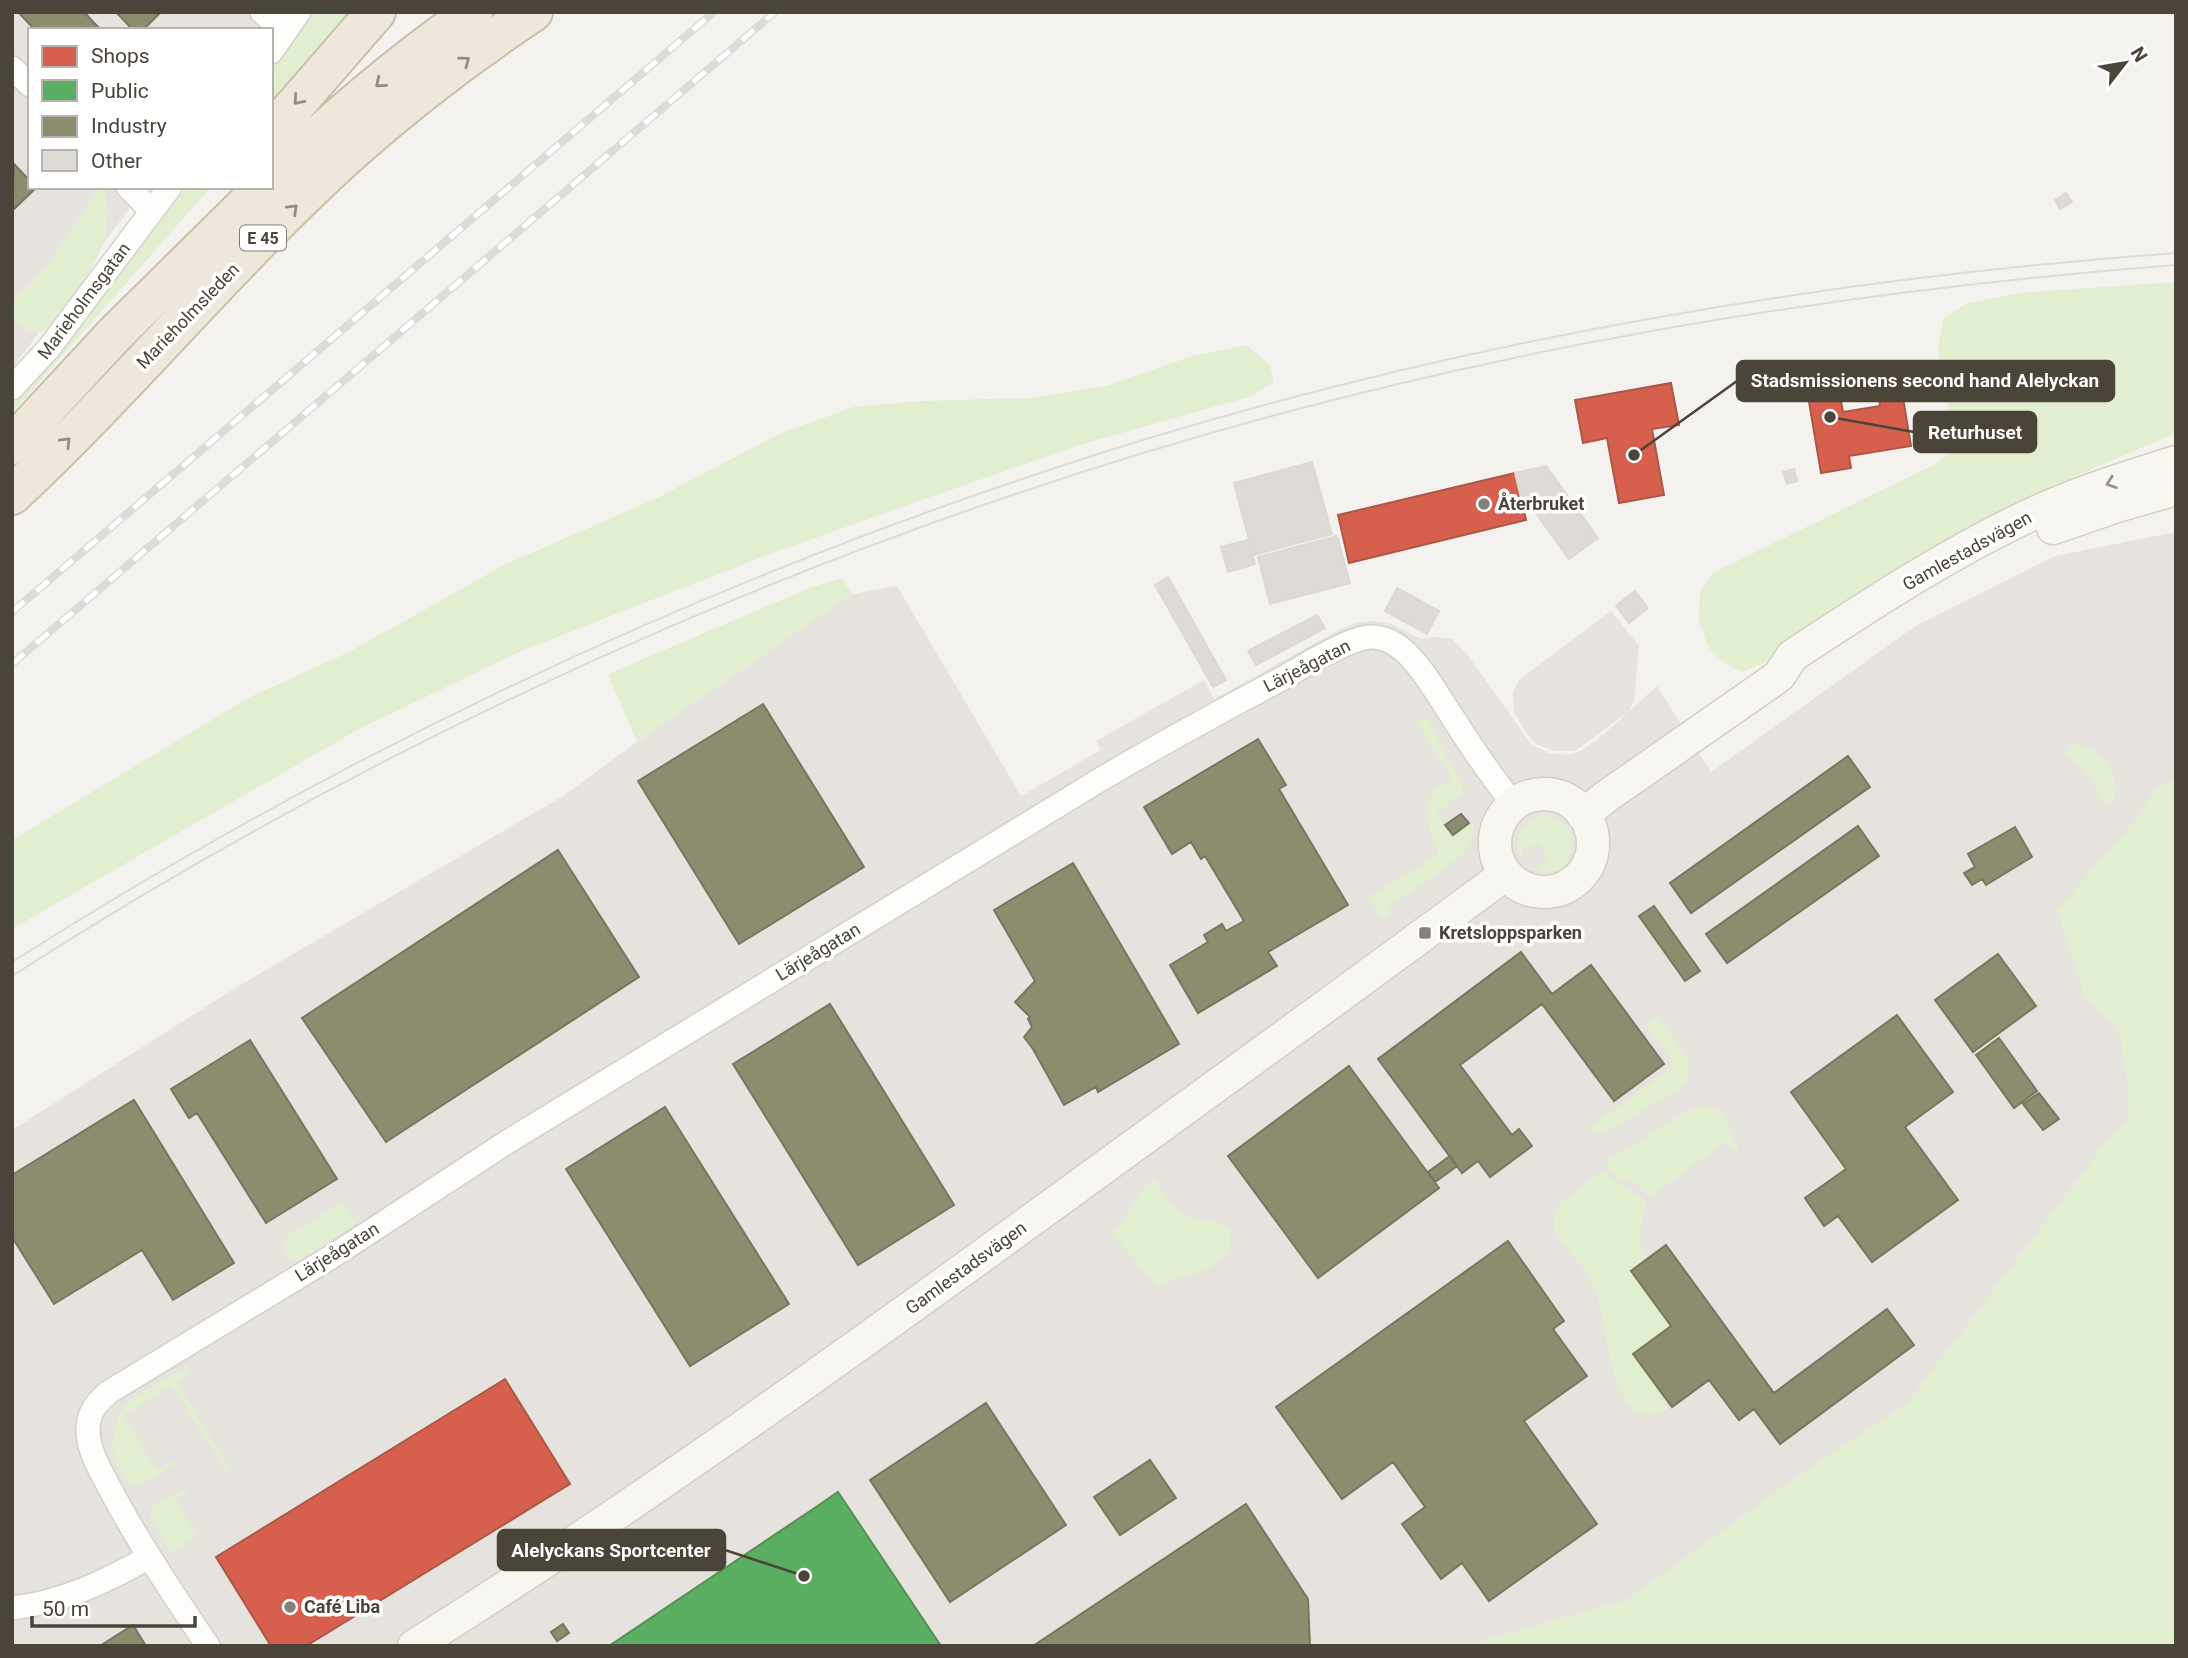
<svg xmlns="http://www.w3.org/2000/svg" width="2188" height="1658" viewBox="0 0 2188 1658" font-family="Roboto,sans-serif">
	<style>
		.industrial { fill: #e6e2de }
		.green { fill: #e1eecf }
		.parking { fill: #e6e3df }
		.shops { fill: #d6604d; stroke: #ac5847; stroke-width: 2 }
		.public { fill: #5aae61; stroke: #568e55; stroke-width: 2 }
		.industry { fill: #8c8c6e; stroke: #78765e; stroke-width: 2 }
		.building { fill: #dedbd6; stroke: #dcd9d4; stroke-width: 2 }
		.lines { fill: none; stroke-linecap: round; stroke-linejoin: round }
		.street-casing { stroke: #d2d0cb; stroke-width: 26 }
		.secondary-casing { stroke: #d3cfc5; stroke-width: 35 }
		.highway-casing { stroke: #ccbfa9; stroke-width: 42 }
		.street { stroke: #fdfdfc; stroke-width: 23 }
		.secondary { stroke: #f7f6f1; stroke-width: 32 }
		.highway { stroke: #ede8db; stroke-width: 38 }
		.tram { stroke: #dbdbda; stroke-width: 2 }
		.rail-casing { stroke: #dbdbda; stroke-width: 8 }
		.rail { stroke: #fff; stroke-width: 5; stroke-dasharray: 16; stroke-linecap: butt }
		.oneway { stroke: #948e82 }
		.oneway2 { stroke: #98948c }
		.poi-dot { fill: #868178; stroke: #fff; stroke-width: 2.5 }
		.labels { text-anchor: middle; stroke-width: 7; stroke-linejoin: round; paint-order: stroke }
		.shield { fill: #fff; stroke: #817c74; stroke-width: 2 }
		.shield-label { font-size: 16px; font-weight: bold; fill: #4b4439 }
		.street-label { font-size: 18px; fill: #4b4439; stroke: #fff }
		.poi-label { font-size: 18px; font-weight: bold; fill: #4b4439; stroke: #fff; text-anchor: start }
		.leader { fill: none; stroke: #4b4439; stroke-width: 2.5 }
		.callout-dot { fill: #4b4439; stroke: #fff; stroke-width: 2.5 }
		.callout { fill: #4b4439; stroke: #4b4439; stroke-width: 2.5 }
		.callout-label { font-size: 19px; text-anchor: middle; font-weight: bold; fill: #fff }
	</style>
	<rect width="100%" height="100%" fill="#f4f2ee"/>
	<path class="industrial" d="M12,12H273L260,30H30V187H145L12,369Z
		M2176,532V776L2155,791L2130,827L2085,997L2119,1027L2128,1084L2129,1116L2101,1149L1907,1404L1815,1464L1627,1600L1464,1646H12V1130L237,987L563,796L637,742L852,594L897,586L1021,796L1101,750L1096,741L1204,680L1214,699L1339,630L1356,623L1372,621L1391,624L1421,639L1438,637L1452,639L1469,657L1531,744L1549,753L1569,755L1583,750L1604,734L1657,686L1711,772L1914,627L2055,556Z"/>
	<path class="green" d="M313,12H349L271,113V70Z
		M100,187L104,188C119,248 79,288 44,331C33,335 21,328 12,320V302L48,265Z
		M187,187H211L12,413V403L67,344Z
		M2176,282V433L2046,489L2000,513L1769,661L1741,672L1723,662L1708,647L1699,620L1700,592L1713,573L1937,463L1953,451L1948,406L1938,349L1943,319L1965,304L2018,293Z
		M1246,345L1270,365L1274,382L1252,396L1083,444L919,501L767,555L521,651L359,729L12,929V840L250,697L349,652L506,564L655,499L781,433L854,407L920,401L1030,398L1106,386L1192,356Z
		M842,578L852,594L637,742L608,674L812,587Z
		M1421,718L1428,719L1463,787L1462,793L1437,813L1453,835L1474,821C1474,829 1473,836 1470,843C1459,864 1409,893 1388,908L1390,913L1382,920L1368,897L1439,854C1429,835 1421,805 1436,788C1440,784 1446,781 1451,778L1416,720Z
		M2078,744C2100,746 2126,783 2111,803L2107,804L2100,800L2092,780L2083,768L2067,754L2071,746Z
		M2176,776V1646H1464L1627,1600L1815,1464L1907,1404L2101,1149L2129,1116L2128,1084L2119,1028L2085,997L2057,910L2130,827L2155,791Z
		M1547,816C1592,823 1572,887 1534,870L1549,859L1538,843L1527,850L1525,847L1522,849L1523,853L1519,855C1513,834 1525,817 1547,816Z
		M1658,1015L1690,1063L1687,1081L1678,1090L1603,1134L1595,1133L1587,1129L1675,1065L1646,1025Z
		M1704,1105L1723,1111L1739,1150L1735,1154L1726,1142L1650,1197L1638,1186L1616,1177L1605,1162L1687,1111Z
		M1602,1171C1615,1184 1633,1188 1646,1201L1639,1239L1647,1260L1631,1272L1671,1326L1662,1393L1659,1396L1668,1409C1609,1443 1608,1322 1596,1291C1588,1267 1560,1249 1554,1228C1552,1220 1556,1209 1561,1203Z
		M1154,1178C1162,1189 1170,1204 1181,1213C1195,1224 1229,1215 1231,1239C1232,1251 1218,1261 1209,1268C1197,1276 1185,1274 1173,1279C1168,1281 1163,1285 1158,1288L1114,1236L1113,1231C1133,1217 1130,1195 1154,1178Z
		M345,1204L357,1223L298,1261L289,1259L283,1246L287,1236L337,1205Z
		M184,1367L188,1370L189,1374L177,1381L230,1470L227,1472L171,1385L123,1416L157,1470L174,1460L175,1464L154,1478L131,1488L114,1457L112,1447L118,1418L124,1406L135,1397Z
		M186,1488L189,1490L176,1499L197,1537L171,1553L151,1520L149,1511L153,1506Z"/>
	<path class="parking" d="M1611,611L1639,646L1634,701L1629,711L1575,751H1554L1536,744L1527,734L1514,712L1513,692L1519,680Z
		M1383,664L1404,701L1392,709L1370,672Z
		M1354,692L1399,769L1386,777L1425,842L1429,840L1437,853L1367,895L1303,786L1311,781L1283,733Z
		M1418,723L1451,779L1437,787L1404,731Z
		M1824,724L1835,739L1660,863L1650,849Z
		M613,785L625,805L616,811L701,948L675,965L577,808Z
		M1043,1272L1065,1302L1090,1285L1099,1297L851,1471L831,1443L790,1471L780,1457Z
		M1262,1282L1298,1326L1233,1379L1198,1333Z
		M1107,1310L1167,1396L1062,1466L1004,1380Z"/>
	<path class="shops" d="M1898,368L1911,446L1849,456L1851,468L1821,473L1805,378L1836,373L1843,412L1880,406L1875,372Z
		M1671,383L1679,425L1652,429L1664,495L1619,503L1607,438L1583,443L1575,400Z
		M1515,473L1526,520L1349,563L1338,515Z
		M505,1379L570,1484L306,1646H271L216,1557Z"/>
	<path class="public" d="M838,1492L941,1646H609L816,1507Z"/>
	<path class="industry" d="M18,12H84L101,30H35Z
		M116,12H161L143,30H133Z
		M14,164L30,181V187L36,188L12,211Z
		M763,704L864,867L739,944L638,781Z
		M1258,739L1286,785L1279,789L1348,905L1268,952L1277,966L1198,1013L1170,965L1208,942L1204,935L1222,924L1226,931L1244,921L1205,856L1201,859L1191,842L1172,854L1144,807Z
		M1848,756L1870,787L1691,913L1670,883Z
		M1461,814L1469,823L1453,835L1445,825Z
		M1858,826L1879,856L1727,963L1706,934Z
		M2015,827L2032,857L1986,885L1982,879L1972,885L1964,873L1975,867L1968,854Z
		M558,850L639,977L386,1142L302,1018Z
		M1073,863L1179,1044L1098,1092L1096,1087L1064,1105L1033,1049L1024,1037L1032,1027L1028,1019L1030,1017L1015,1002L1035,981L994,910Z
		M1654,906L1700,971L1685,981L1639,916Z
		M1521,952L1552,994L1591,965L1664,1064L1614,1101L1542,1004L1460,1065L1512,1135L1519,1129L1532,1146L1490,1177L1478,1161L1462,1173L1378,1059Z
		M1998,954L2036,1006L1973,1052L1935,1000Z
		M830,1004L954,1205L858,1265L733,1064Z
		M1897,1015L1953,1092L1905,1127L1958,1200L1872,1262L1838,1216L1824,1226L1805,1198L1846,1169L1791,1092Z
		M1999,1038L2037,1091L2014,1108L1976,1055Z
		M250,1040L337,1179L266,1223L197,1113L189,1118L171,1089Z
		M1349,1066L1439,1188L1318,1278L1228,1156Z
		M2039,1093L2059,1119L2043,1130L2023,1104Z
		M134,1100L234,1263L173,1300L142,1250L54,1304L12,1237V1175Z
		M665,1107L789,1304L690,1366L566,1169Z
		M1450,1156L1457,1166L1435,1182L1428,1172Z
		M1508,1241L1564,1321L1553,1329L1587,1376L1524,1421L1597,1524L1489,1601L1462,1563L1441,1579L1402,1524L1425,1507L1393,1462L1342,1499L1276,1407Z
		M1666,1245L1774,1393L1887,1309L1914,1345L1780,1444L1754,1409L1739,1420L1709,1380L1672,1407L1633,1354L1671,1326L1631,1271Z
		M986,1403L1066,1525L950,1602L870,1480Z
		M1150,1460L1176,1498L1120,1535L1094,1497Z
		M1246,1504L1308,1599L1310,1646H1033Z
		M563,1624L569,1633L557,1641L551,1632Z
		M133,1625L146,1646H100Z"/>
	<path class="building" d="M2066,193L2072,202L2060,209L2055,200Z
		M1312,462L1332,534L1253,555L1234,483Z
		M1546,466L1598,538L1569,559L1530,505L1523,506L1515,473Z
		M1794,469L1797,481L1787,484L1783,472Z
		M1337,536L1350,583L1270,604L1258,557Z
		M1248,540L1255,564L1228,572L1221,547Z
		M1168,577L1226,680L1213,687L1155,585Z
		M1397,588L1439,611L1427,634L1385,611Z
		M1635,591L1648,608L1629,623L1616,606Z
		M1317,615L1325,628L1256,665L1248,651Z"/>
	<g class="lines">
		<defs>
			<path id="street" d="M262,12L285,32
				M271,52L299,12
				M12,68L30,85
				M128,187L152,211
				M12,388L49,348L170,187
				M12,1608C61,1603 107,1581 149,1557
				M208,1646C173,1594 138,1542 109,1487C99,1468 87,1448 88,1427C89,1411 98,1401 109,1392L336,1254L504,1144L1098,781C1159,745 1221,711 1283,678C1306,665 1345,640 1369,637C1381,636 1394,642 1403,650C1422,666 1439,697 1453,718C1472,748 1492,777 1514,805"/>
			<path id="secondary" d="M2053,528L2120,505L2176,489
				M1495 843a49 49 0 1 1 98 0a49 49 0 1 1-98 0Z
				M1583,815L1607,796L1779,676L1792,656C1868,606 1944,556 2026,517C2074,494 2125,478 2176,462
				M414,1646C638,1505 853,1350 1066,1195C1213,1088 1360,982 1506,874"/>
			<path id="highway" d="M271,133L376,12
				M271,180C334,119 401,62 473,12
				M12,445L115,334L264,187
				M12,495C130,385 232,259 352,151C408,101 470,54 533,12"/>
		</defs>
		<use href="#street" class="street-casing"/>
		<use href="#secondary" class="secondary-casing"/>
		<use href="#highway" class="highway-casing"/>
		<use href="#street" class="street"/>
		<use href="#secondary" class="secondary"/>
		<use href="#highway" class="highway"/>
		<path class="tram" d="M12,962C351,747 716,576 1098,454C1448,343 1811,280 2176,253
			M12,976C421,713 893,508 1365,392C1632,326 1902,286 2176,265"/>
		<defs>
			<path id="rail" d="M12,612L714,12
				M12,664L775,12"/>
		</defs>
		<use href="#rail" class="rail-casing"/>
		<use href="#rail" class="rail"/>
	</g>
	<defs><path id="oneway-chevron" d="M-2-3.5L2.5 0L-2 3.5" fill="none" stroke-width="1.6" stroke-linecap="round" stroke-linejoin="round" transform="scale(1.75)"/></defs>
	<g class="oneway">
		<use href="#oneway-chevron" transform="translate(465 61) rotate(-37)"/>
		<use href="#oneway-chevron" transform="translate(380 83) rotate(140)"/>
		<use href="#oneway-chevron" transform="translate(298 100) rotate(131)"/>
		<use href="#oneway-chevron" transform="translate(293 209) rotate(-44)"/>
		<use href="#oneway-chevron" transform="translate(66 442) rotate(-45)"/>
	</g>
	<use class="oneway2" href="#oneway-chevron" transform="translate(2111 483) rotate(160)"/>
	<g class="poi-dot">
		<circle cx="1484" cy="504" r="7"/>
		<rect x="1418" y="926" width="14" height="14" rx="3.5"/>
		<circle cx="290" cy="1607" r="7"/>
	</g>
	<g class="labels">
		<rect class="shield" x="240" y="225.5" width="46" height="25" rx="5"/>
		<g class="shield-label">
			<text x="263" y="244">E 45</text>
		</g>
		<g class="street-label">
			<text transform="translate(84 301) rotate(-53)" y="6">Marieholmsgatan</text>
			<text transform="translate(188 316) rotate(-46)" y="6">Marieholmsleden</text>
			<text transform="translate(1967 551) rotate(-29)" y="6">Gamlestadsvägen</text>
			<text transform="translate(1307 666) rotate(-27)" y="6">Lärjeågatan</text>
			<text transform="translate(818 952) rotate(-31)" y="6">Lärjeågatan</text>
			<text transform="translate(337 1252) rotate(-32)" y="6">Lärjeågatan</text>
			<text transform="translate(966 1268) rotate(-36)" y="6">Gamlestadsvägen</text>
		</g>
		<g class="poi-label">
			<text x="1498" y="510">Återbruket</text>
			<text x="1439" y="939">Kretsloppsparken</text>
			<text x="304" y="1613">Café Liba</text>
		</g>
	</g>
	<path class="leader" d="M1634 455L1737 381M1830 417L1914 432M804 1576L725 1550"/>
	<g class="callout-dot">
		<circle cx="1634" cy="455" r="7"/>
		<circle cx="1830" cy="417" r="7"/>
		<circle cx="804" cy="1576" r="7"/>
	</g>
	<g class="callout">
		<rect x="1737" y="361" width="377" height="40" rx="7"/>
		<rect x="1914" y="412" width="122" height="40" rx="7"/>
		<rect x="498" y="1530" width="227" height="40" rx="7"/>
	</g>
	<g class="callout-label">
		<text x="1925" y="387">Stadsmissionens second hand Alelyckan</text>
		<text x="1975" y="439">Returhuset</text>
		<text x="611" y="1557">Alelyckans Sportcenter</text>
	</g>
	<rect width="2188" height="1658" fill="none" stroke="#4b4439" stroke-width="28"/>
	<rect x="28" y="28" width="245" height="161" fill="#ffffff" stroke="#b7b4b0" stroke-width="2"/>
	<rect x="42" y="46" width="35" height="21" fill="#d6604d" stroke="#b7b4b0" stroke-width="2"/>
	<text x="91" y="63" font-size="21" fill="#4b4439">Shops</text>
	<rect x="42" y="80" width="35" height="21" fill="#5aae61" stroke="#b7b4b0" stroke-width="2"/>
	<text x="91" y="98" font-size="21" fill="#4b4439">Public</text>
	<rect x="42" y="116" width="35" height="21" fill="#8c8c6e" stroke="#b7b4b0" stroke-width="2"/>
	<text x="91" y="133" font-size="21" fill="#4b4439">Industry</text>
	<rect x="42" y="150" width="35" height="21" fill="#dedbd6" stroke="#b7b4b0" stroke-width="2"/>
	<text x="91" y="168" font-size="21" fill="#4b4439">Other</text>
	<g transform="translate(2125 63) rotate(59)" stroke="#ffffff" stroke-width="5" paint-order="stroke">
	<path d="M0-5L12 26L0 18L-12 26Z" fill="#4b4439"/>
	<text y="-10" font-size="19" font-weight="bold" text-anchor="middle" fill="#4b4439">N</text>
	</g>
	<path d="M32 1616v10h163v-10" fill="none" stroke="#4b4439" stroke-width="3.5"/>
	<text x="42" y="1616" font-size="21" fill="#4b4439" stroke="#ffffff" stroke-width="5" paint-order="stroke">50 m</text>
</svg>
